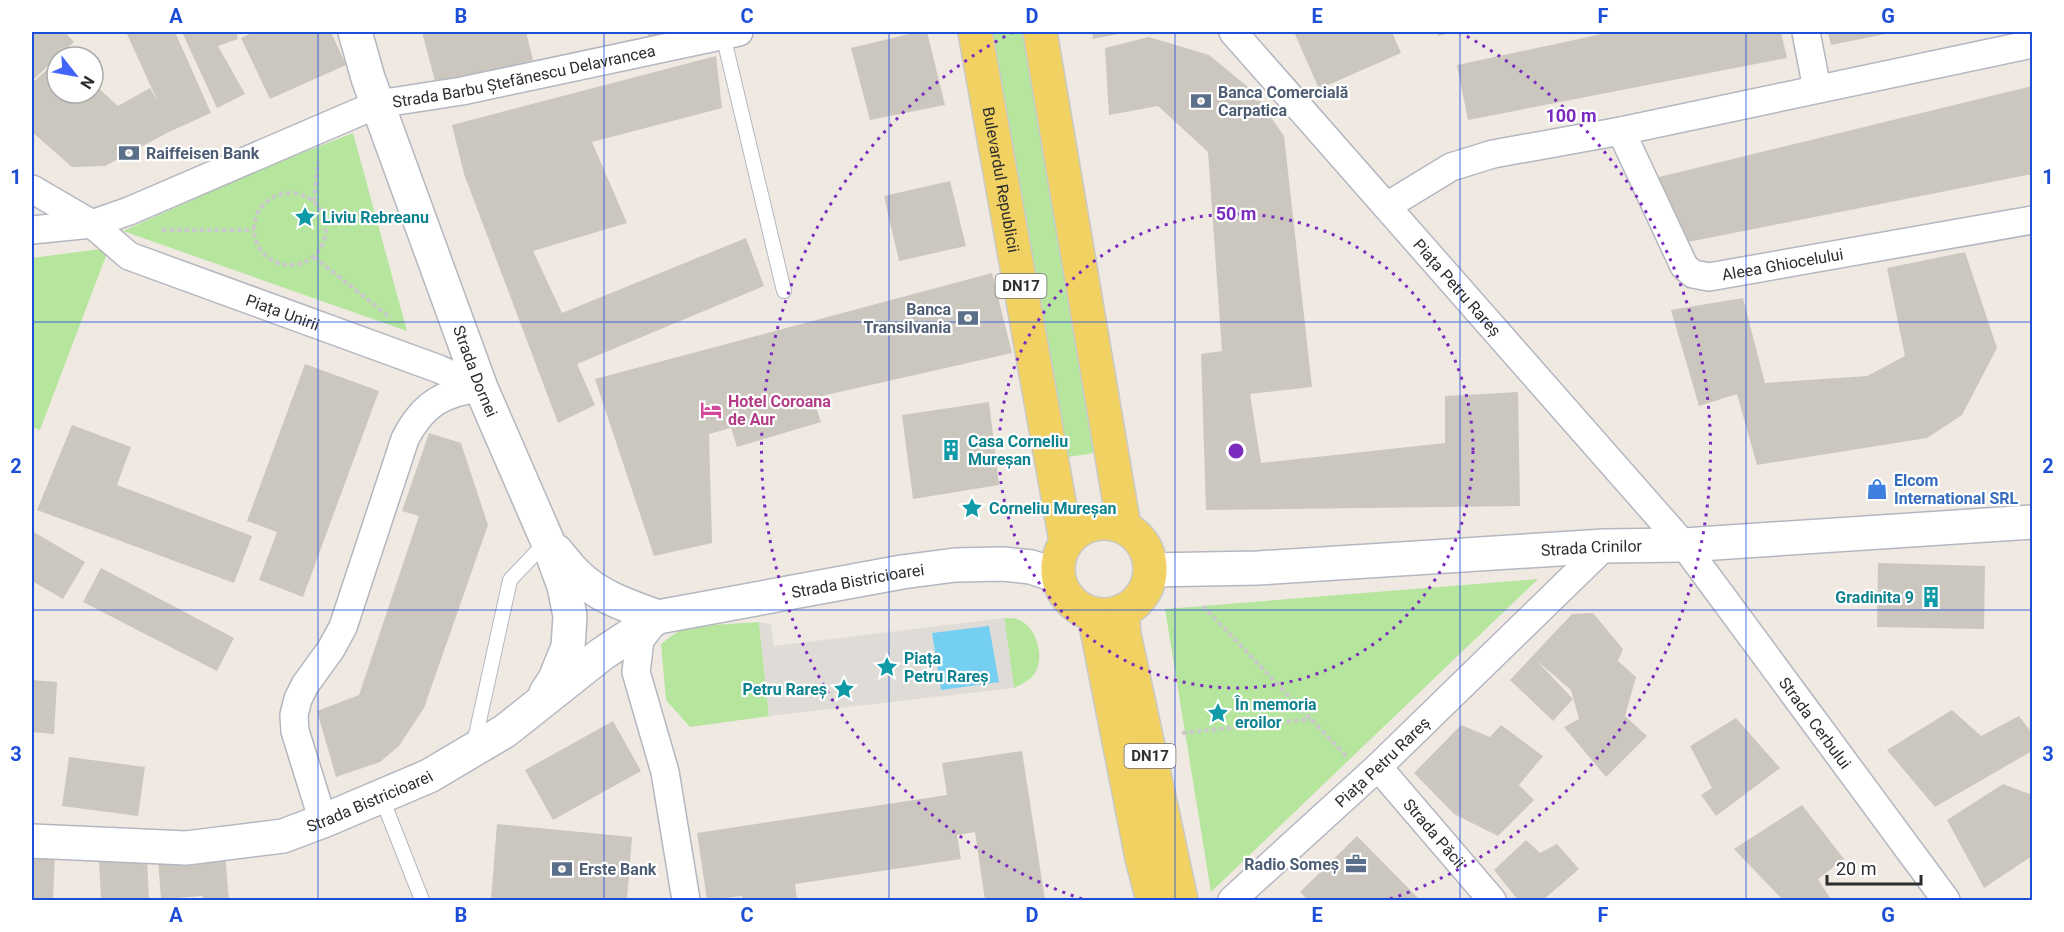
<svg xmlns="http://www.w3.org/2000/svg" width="2064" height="932" viewBox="0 0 2064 932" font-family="Roboto,sans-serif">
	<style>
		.green { fill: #b6e59e }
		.plaza { fill: #dfdcd8 }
		.water { fill: #75cff0 }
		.building { fill: #cbc7bf }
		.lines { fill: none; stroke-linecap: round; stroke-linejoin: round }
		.lane-casing { stroke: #b4b7c1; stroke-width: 16 }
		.street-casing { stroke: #b4b7c1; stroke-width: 30 }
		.secondary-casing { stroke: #b4b7c1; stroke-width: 36 }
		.primary-casing { stroke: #c9c9c9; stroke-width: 36 }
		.path { stroke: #c9c9c9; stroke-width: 4; stroke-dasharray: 4.5 3; stroke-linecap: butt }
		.lane { stroke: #fff; stroke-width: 14 }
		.street { stroke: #fff; stroke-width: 27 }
		.secondary { stroke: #fff; stroke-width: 33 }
		.primary { stroke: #f2d163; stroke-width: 33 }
		.grid { fill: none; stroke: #1d4ed8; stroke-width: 1.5; stroke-opacity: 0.55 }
		.ring { fill: none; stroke: #7b2cbf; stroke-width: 3; stroke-dasharray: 3 6 }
		.labels { text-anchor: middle; stroke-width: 4.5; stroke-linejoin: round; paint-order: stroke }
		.shield { fill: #fff; stroke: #6d6d6d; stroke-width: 1.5 }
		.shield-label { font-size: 15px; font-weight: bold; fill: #2e2e2e }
		.street-label { font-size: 16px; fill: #2e2e2e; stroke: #fff }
		.service-label { font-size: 16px; font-weight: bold; fill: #4e5e75; stroke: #fff; text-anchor: start }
		.culture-label { font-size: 16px; font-weight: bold; fill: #0d838f; stroke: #fff; text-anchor: start }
		.hotel-label { font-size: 16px; font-weight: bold; fill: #b23c85; stroke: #fff; text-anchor: start }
		.shop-label { font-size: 16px; font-weight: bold; fill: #366cbe; stroke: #fff; text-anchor: start }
		.centre { fill: #7b2cbf; stroke: #fff; stroke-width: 3 }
		.ring-label { font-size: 18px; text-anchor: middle; font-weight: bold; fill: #7b2cbf; stroke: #fff; stroke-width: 4.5; stroke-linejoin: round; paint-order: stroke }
		.neatline { fill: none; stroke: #1d4ed8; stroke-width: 2 }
		.grid-label { font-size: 20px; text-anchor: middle; font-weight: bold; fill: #1d4ed8 }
	</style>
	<rect width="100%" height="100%" fill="#efe9e1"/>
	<path class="green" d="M989,32H1026L1101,452L1068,457Z
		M353,133L407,331L123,231L261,169Z
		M109,248L40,430L32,427V258Z
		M1538,579L1211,892L1165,609Z
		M1004,618C1010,618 1018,618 1023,622C1039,632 1046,663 1031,678C1027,682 1020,685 1014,688Z
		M759,622L769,716L690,727L666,700L661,644L684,627Z"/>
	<path class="plaza" d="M1004,618L1014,688L769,716L759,622L771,624L774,646Z"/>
	<path class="water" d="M989,626L999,682L941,690L932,633Z"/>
	<path class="building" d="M32,32H65L74,42L32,81Z
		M126,32H175L211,113L171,131L105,166L72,167L32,132V83L57,61V93H76L81,98L86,93H93V87L95,85L118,106L150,88L158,102Z
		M182,32H236L238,39L218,46L245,94L217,108Z
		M254,32H331L346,65L270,99L241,38Z
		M422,32H526L533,60L436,85Z
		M646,32H669L649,37Z
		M918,32H927L945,105L870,120L851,48Z
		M1092,32H1123V33L1093,39Z
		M1294,32H1392L1401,53L1319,89Z
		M1437,32H1454L1438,36Z
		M1611,32H1781L1787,58L1468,120L1457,65Z
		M1828,32H1890V33L1831,45Z
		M1149,37L1209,55L1253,91L1284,136L1312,387L1250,394L1261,463L1445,443V396L1518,392L1520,506L1206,510L1201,354L1222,351L1208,152L1158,106L1109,115L1105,48Z
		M716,56L722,108L592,142L627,223L533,251L562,313L746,238L764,286L577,364L595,405L558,423L464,174L452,125Z
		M2032,86V174L1673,245L1655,178Z
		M950,181L966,246L899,261L884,196Z
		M1965,252L1997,348L1962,415L1927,438L1757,465L1737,394L1699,406L1671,310L1743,298L1765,383L1867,376L1905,356L1887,268Z
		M992,273L1012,353L813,398L821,422L737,447L731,428L709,434L712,543L654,556L595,379Z
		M305,364L379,391L303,597L259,580L277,532L247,521Z
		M989,402L999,485L913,499L902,415Z
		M72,425L131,447L117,485L252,536L234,583L37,510Z
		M429,433L461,443L488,525L424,708L399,746L380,762L336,777L317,711L359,695L419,516L402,511Z
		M32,531L85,562L63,599L32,581Z
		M1878,563L1985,566L1984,629L1877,627Z
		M101,568L234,638L217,671L83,602Z
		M1593,613L1623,649L1618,661L1636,677L1625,716L1647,736L1606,777L1564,727L1579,719L1571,690L1536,660L1573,699L1553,721L1510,680L1572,614Z
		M32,680L57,682L54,734L32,732Z
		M1952,710L1981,736L2019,716L2032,733V751L1935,807L1887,750Z
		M1736,718L1780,768L1716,816L1701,795L1712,788L1690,746Z
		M613,721L641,771L553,820L525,770Z
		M1461,725L1490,737L1501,725L1543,756L1519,785L1534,800L1498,836L1454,814L1414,773Z
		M1022,751L1045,900H985L975,832L957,835L961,859L795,884L797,900H743L742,896L707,900L697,833L947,795L942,763Z
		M69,757L145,767L138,816L62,806Z
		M2003,784L2032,795V856L1984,888L1947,820Z
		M1802,805L1844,859L1818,879L1830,898L1826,900H1783L1734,849Z
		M497,824L632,837L627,900H491Z
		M1357,836L1420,900H1308L1300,892Z
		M1526,840L1540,853L1557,844L1579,869L1543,900H1518L1494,870Z
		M225,853L229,900H203V896L161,899L158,859Z
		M32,854H55L53,899L32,898Z
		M147,857L149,900H101L99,859Z"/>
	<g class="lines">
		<defs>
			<path id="lane" d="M723,35L784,291
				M474,744L510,580L546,542
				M381,796L422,900"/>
			<g id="street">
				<path id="s1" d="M1233,32L1684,545L1946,900"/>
				<path d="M1806,32L1817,89"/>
				<path id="s2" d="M1621,131L1684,266L1693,274L1709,277L2032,220"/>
				<path id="s3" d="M32,189L92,224L129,256L439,369L481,388"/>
				<path d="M1387,206L1451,167L1493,154L1621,131L2032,44"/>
				<path id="s4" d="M32,230L92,224L129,211L378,104L462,91L739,32"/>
				<path d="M656,619L640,640L636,672L665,772L686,900"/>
				<path id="s5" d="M1378,767L1492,900"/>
				<path d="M323,821L295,731L294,715L298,699L305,685L331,649L343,627L405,439C422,405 443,392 481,388"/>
				<path id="s6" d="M1232,900L1378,767L1605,546"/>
			</g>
			<g id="secondary">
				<path id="s7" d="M355,32L368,78L481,388L547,540L564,586L570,616L568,647L555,679L546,693"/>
				<path d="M556,551C563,559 570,569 578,576C599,597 631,607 658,617"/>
				<path id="s8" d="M1150,570L1258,568L1605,546L1684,545L2032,522"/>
				<path id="s9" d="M32,841L186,848L283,836L323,821L429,776L505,731L602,654L658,617L902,572L955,565L1003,564L1031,567L1058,576"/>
			</g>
			<g id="primary">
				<path id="s10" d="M975,32L1066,541"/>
				<path d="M1040,32L1124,527"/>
				<circle cx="1104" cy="569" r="46"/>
				<path d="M1122,611L1124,634L1181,900"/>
				<path d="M1094,614L1142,858L1153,900"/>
			</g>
		</defs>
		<use href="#lane" class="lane-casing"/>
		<use href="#street" class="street-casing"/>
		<use href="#secondary" class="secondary-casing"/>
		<use href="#primary" class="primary-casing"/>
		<path class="path" d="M254 229a36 36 0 1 1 72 0a36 36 0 1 1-72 0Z
			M314,201L318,162
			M162,230H253
			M314,257L391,318
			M1203,606L1347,757
			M1182,733L1311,719"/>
		<use href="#lane" class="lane"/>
		<use href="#street" class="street"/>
		<use href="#secondary" class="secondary"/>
		<use href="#primary" class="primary"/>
	</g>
	<path class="grid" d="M318,32V900M604,32V900M889,32V900M1175,32V900M1460,32V900M1746,32V900M32,322H2032M32,610H2032"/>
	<g class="ring">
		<circle cx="1236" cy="451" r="237"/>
		<path d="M1082 899A474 474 0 0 1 1013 32M1459 32A474 474 0 0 1 1390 899"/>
	</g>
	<defs>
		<symbol id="bank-bare" viewBox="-9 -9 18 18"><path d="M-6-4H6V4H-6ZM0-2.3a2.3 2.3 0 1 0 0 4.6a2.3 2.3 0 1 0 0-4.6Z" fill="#5c6f8a" stroke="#fff" stroke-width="2.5" paint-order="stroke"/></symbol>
		<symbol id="sight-bare" viewBox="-9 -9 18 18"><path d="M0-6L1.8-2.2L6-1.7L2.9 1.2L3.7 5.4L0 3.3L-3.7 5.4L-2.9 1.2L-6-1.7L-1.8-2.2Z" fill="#0f9aa8" stroke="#fff" stroke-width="2.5" paint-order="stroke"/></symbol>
		<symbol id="hotel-bare" viewBox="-9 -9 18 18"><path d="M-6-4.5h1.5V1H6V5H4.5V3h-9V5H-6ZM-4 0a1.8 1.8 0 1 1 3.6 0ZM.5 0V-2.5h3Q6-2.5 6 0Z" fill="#d1479c" stroke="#fff" stroke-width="2.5" paint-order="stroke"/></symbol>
		<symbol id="building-bare" viewBox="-9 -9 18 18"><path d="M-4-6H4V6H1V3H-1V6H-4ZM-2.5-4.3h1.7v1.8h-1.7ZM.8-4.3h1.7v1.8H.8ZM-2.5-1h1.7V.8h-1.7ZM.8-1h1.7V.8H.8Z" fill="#0f9aa8" stroke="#fff" stroke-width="2.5" paint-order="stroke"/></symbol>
		<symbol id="shop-bare" viewBox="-9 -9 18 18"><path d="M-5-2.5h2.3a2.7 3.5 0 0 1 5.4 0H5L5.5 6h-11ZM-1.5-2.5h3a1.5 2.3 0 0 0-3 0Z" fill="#3f7fe0" stroke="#fff" stroke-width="2.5" paint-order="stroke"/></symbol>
		<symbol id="office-bare" viewBox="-9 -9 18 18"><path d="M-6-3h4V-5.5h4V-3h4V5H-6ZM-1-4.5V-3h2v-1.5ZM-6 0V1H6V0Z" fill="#5c6f8a" stroke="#fff" stroke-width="2.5" paint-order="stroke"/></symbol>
	</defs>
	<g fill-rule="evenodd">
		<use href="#bank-bare" x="1186" y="86" width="30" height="30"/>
		<use href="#bank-bare" x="114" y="138" width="30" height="30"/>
		<use href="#sight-bare" x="290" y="202" width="30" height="30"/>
		<use href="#bank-bare" x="953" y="303" width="30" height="30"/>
		<use href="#hotel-bare" x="696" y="395" width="30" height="30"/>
		<use href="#building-bare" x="936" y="435" width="30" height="30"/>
		<use href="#shop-bare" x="1862" y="474" width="30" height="30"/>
		<use href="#sight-bare" x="957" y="493" width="30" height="30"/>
		<use href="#building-bare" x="1916" y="582" width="30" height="30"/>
		<use href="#sight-bare" x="872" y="652" width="30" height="30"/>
		<use href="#sight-bare" x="829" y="674" width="30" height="30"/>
		<use href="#sight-bare" x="1203" y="698" width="30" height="30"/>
		<use href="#office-bare" x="1341" y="849" width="30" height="30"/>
		<use href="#bank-bare" x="547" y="854" width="30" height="30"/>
	</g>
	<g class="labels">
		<g class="shield">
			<rect x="995.5" y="274" width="51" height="24" rx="4.5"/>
			<rect x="1124.5" y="744" width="51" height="24" rx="4.5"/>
		</g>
		<g class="shield-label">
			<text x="1021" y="291">DN17</text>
			<text x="1150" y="761">DN17</text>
		</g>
		<g class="street-label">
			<text dy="6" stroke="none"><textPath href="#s4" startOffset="519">Strada Barbu Ștefănescu Delavrancea</textPath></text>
			<text dy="6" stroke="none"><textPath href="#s10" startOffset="150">Bulevardul Republicii</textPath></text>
			<text dy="6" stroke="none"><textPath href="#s2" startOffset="252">Aleea Ghiocelului</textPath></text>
			<text dy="6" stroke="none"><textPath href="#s1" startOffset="340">Piața Petru Rareș</textPath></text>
			<text dy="6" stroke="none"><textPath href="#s3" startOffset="282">Piața Unirii</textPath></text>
			<text dy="6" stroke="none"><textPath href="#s7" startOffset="360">Strada Dornei</textPath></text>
			<text dy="6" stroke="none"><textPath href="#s8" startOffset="442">Strada Crinilor</textPath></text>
			<text dy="6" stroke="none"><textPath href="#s9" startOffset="892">Strada Bistricioarei</textPath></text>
			<text dy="6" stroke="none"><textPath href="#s1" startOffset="904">Strada Cerbului</textPath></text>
			<text dy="6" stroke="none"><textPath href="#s6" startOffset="204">Piața Petru Rareș</textPath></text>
			<text dy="6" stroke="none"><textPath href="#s9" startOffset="345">Strada Bistricioarei</textPath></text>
			<text dy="6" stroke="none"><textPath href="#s5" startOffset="87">Strada Păcii</textPath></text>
		</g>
		<g class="service-label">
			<text x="1218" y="98">Banca Comercială<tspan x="1218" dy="18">Carpatica</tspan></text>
			<text x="146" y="159">Raiffeisen Bank</text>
			<text x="951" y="315" text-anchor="end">Banca<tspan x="951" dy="18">Transilvania</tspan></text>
			<text x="1339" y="870" text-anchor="end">Radio Someș</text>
			<text x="579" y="875">Erste Bank</text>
		</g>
		<g class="culture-label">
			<text x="322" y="223">Liviu Rebreanu</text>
			<text x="968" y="447">Casa Corneliu<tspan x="968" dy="18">Mureșan</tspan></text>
			<text x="989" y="514">Corneliu Mureșan</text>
			<text x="1914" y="603" text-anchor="end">Gradinita 9</text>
			<text x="904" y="664">Piața<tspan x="904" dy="18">Petru Rareș</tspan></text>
			<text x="827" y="695" text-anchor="end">Petru Rareș</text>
			<text x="1235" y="710">În memoria<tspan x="1235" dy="18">eroilor</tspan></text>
		</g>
		<g class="hotel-label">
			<text x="728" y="407">Hotel Coroana<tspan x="728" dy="18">de Aur</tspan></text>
		</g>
		<g class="shop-label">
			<text x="1894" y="486">Elcom<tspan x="1894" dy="18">International SRL</tspan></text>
		</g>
	</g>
	<circle cx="1236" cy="451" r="9" class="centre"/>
	<g class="ring-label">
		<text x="1571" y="122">100 m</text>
		<text x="1236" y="220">50 m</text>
	</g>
	<rect width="2064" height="932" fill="none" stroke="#ffffff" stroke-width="66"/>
	<g transform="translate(75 75) rotate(121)"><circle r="28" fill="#ffffff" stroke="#ababab" stroke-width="1.5"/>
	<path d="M0-4.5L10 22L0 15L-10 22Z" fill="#4264fb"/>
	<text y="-9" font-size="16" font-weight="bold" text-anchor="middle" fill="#2e2e2e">N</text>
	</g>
	<path d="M1827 875v9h94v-9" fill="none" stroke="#2e2e2e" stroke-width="3"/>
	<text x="1836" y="875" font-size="18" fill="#2e2e2e" stroke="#ffffff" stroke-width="4.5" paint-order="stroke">20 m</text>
	<rect x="33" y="33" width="1998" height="866" class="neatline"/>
	<g class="grid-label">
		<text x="176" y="23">A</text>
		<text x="461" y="23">B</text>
		<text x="747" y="23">C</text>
		<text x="1032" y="23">D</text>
		<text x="1317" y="23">E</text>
		<text x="1603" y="23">F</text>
		<text x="1888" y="23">G</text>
		<text x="16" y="184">1</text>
		<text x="2048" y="184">1</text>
		<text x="16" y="473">2</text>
		<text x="2048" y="473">2</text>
		<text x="16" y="761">3</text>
		<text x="2048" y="761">3</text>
		<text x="176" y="922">A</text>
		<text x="461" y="922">B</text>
		<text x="747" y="922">C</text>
		<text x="1032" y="922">D</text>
		<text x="1317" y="922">E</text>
		<text x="1603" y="922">F</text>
		<text x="1888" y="922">G</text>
	</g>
</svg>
